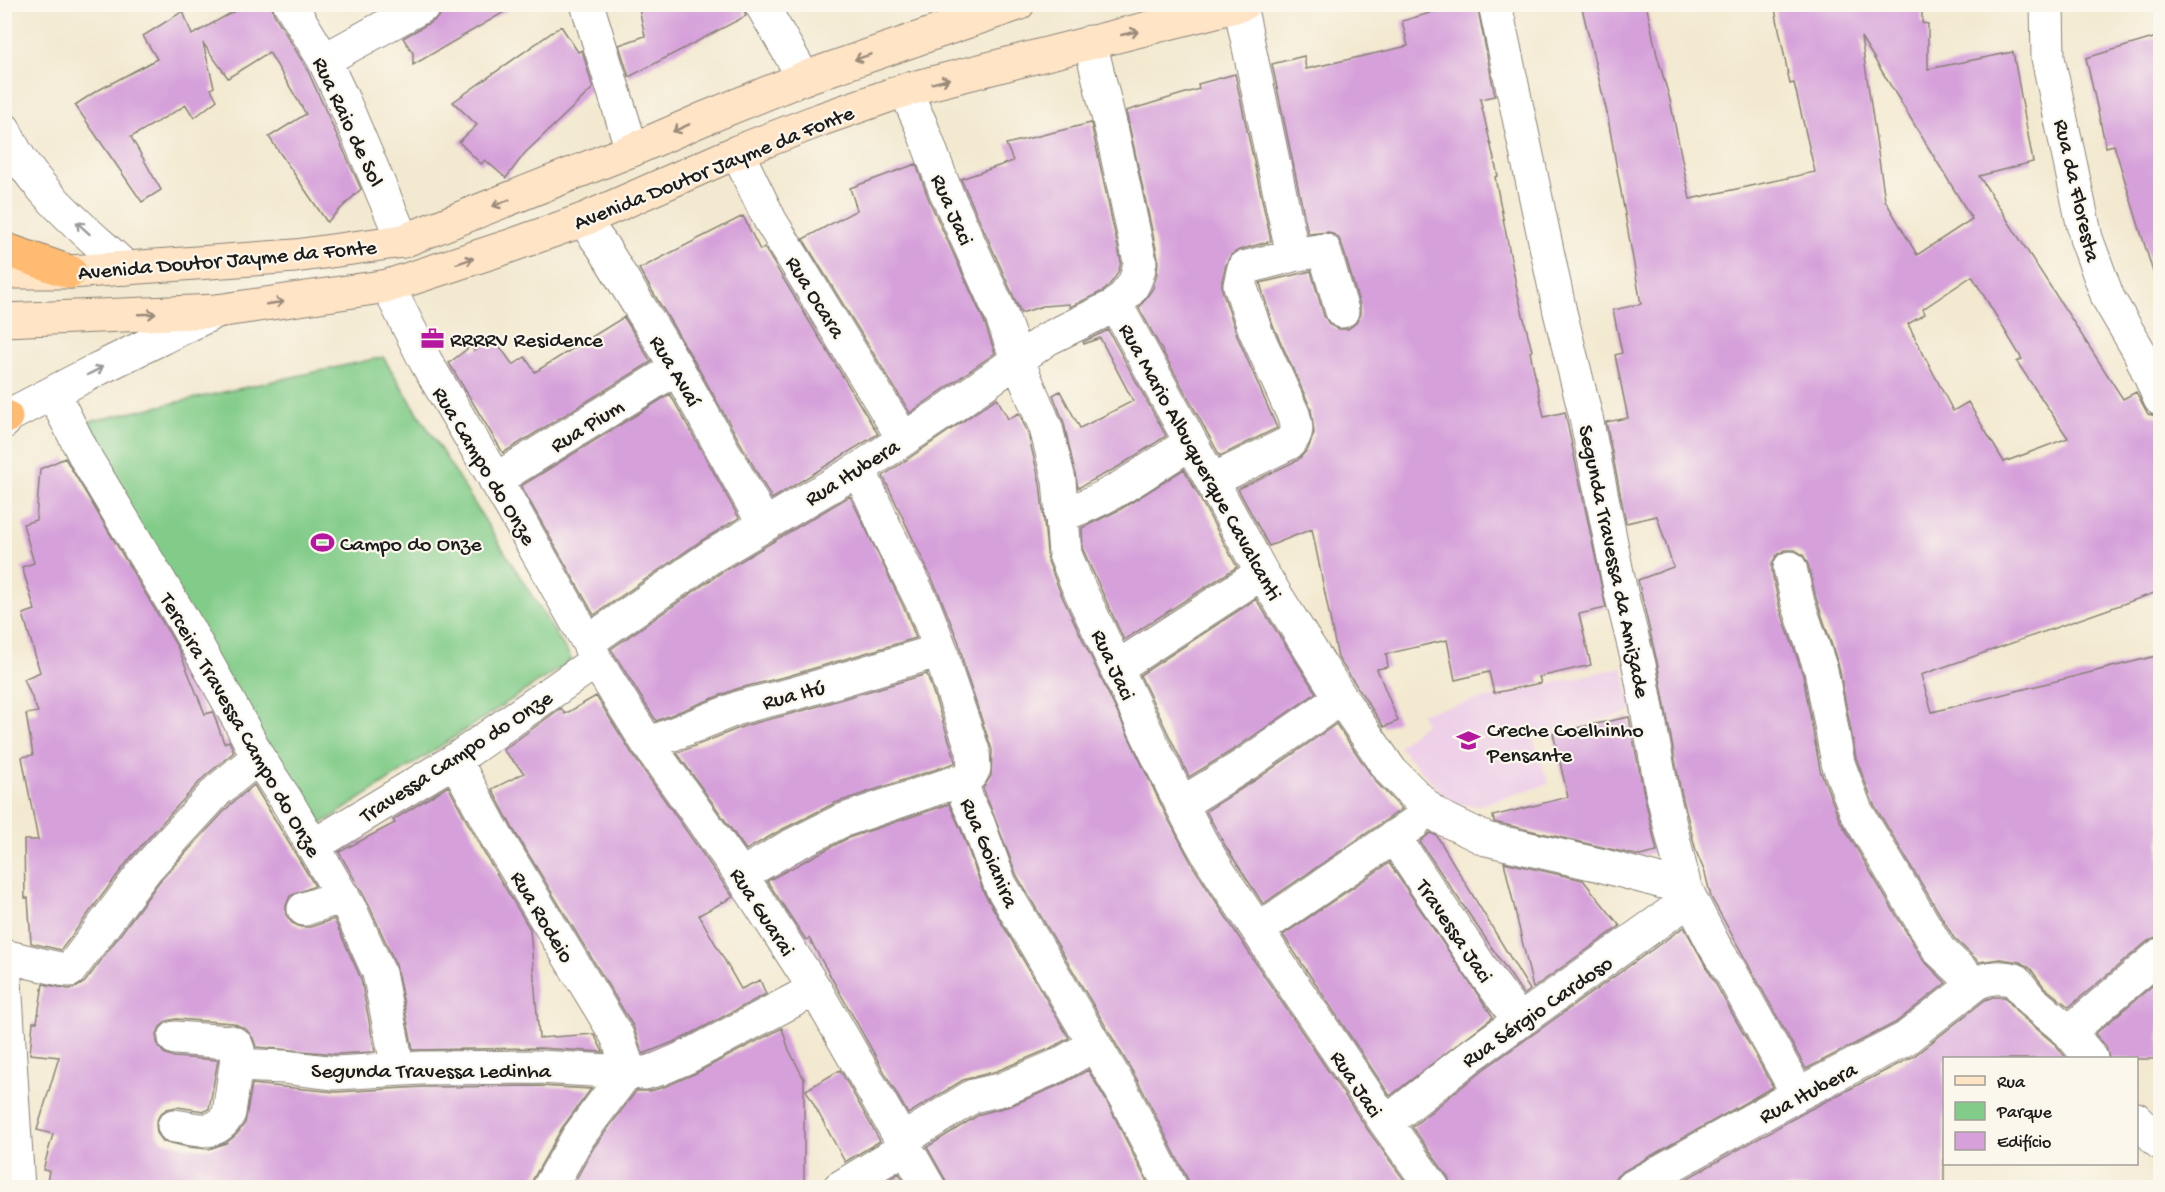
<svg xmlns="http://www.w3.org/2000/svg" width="2165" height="1192" viewBox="0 0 2165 1192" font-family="'Gochi Hand',sans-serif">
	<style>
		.built { fill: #eed0e8 }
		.green { fill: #82cc89; stroke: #4f7452; stroke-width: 1.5 }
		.building { fill: #d6a0da; fill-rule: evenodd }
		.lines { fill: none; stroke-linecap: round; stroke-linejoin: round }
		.street-casing { stroke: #888276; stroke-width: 35 }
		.secondary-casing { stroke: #888276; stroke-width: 35 }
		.highway-casing { stroke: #888276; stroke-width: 35 }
		.street { stroke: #fff; stroke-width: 33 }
		.secondary { stroke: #ffe4c6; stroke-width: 33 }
		.highway { stroke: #ffbb71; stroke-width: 33 }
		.oneway { stroke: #998a7a }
		.oneway2 { stroke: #999 }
		.labels { text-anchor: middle; stroke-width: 4.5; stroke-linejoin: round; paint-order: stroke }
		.street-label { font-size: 22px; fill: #1c1c1c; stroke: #fbf7ec }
		.poi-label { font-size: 22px; fill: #1c1c1c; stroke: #fbf7ec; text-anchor: start }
	</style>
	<rect width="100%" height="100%" fill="#fbf7ec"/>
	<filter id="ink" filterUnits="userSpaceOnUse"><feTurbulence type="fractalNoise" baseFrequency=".0167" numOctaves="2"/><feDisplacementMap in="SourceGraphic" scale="12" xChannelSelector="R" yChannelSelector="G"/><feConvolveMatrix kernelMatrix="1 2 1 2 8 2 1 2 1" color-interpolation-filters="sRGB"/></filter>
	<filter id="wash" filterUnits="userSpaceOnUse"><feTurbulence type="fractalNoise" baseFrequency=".008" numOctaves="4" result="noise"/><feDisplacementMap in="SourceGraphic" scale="24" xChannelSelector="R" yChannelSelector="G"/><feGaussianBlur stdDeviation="1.35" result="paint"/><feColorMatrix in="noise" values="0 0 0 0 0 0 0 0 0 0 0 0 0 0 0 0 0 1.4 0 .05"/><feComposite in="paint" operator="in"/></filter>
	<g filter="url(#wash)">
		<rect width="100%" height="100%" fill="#f3e9d0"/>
		<path class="built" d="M1623,667L1633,712L1532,736L1549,784L1476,806L1452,803L1398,746L1425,723L1420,713Z"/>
		<path class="green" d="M383,357L572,660L311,831L78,424Z"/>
		<g id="blocks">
			<path class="building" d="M247,4H271L274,14L307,69L361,189L327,222L269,137L306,114L269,52L228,78L203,43L214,87L211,89L217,100L194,118L186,105L131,137L161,190L142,202L75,105L95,92L157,59L143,36L183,11L192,35Z
				M445,4H518L413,65V53L403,38L435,20L442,13Z
				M638,4H742L746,16L629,77L619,45L645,36Z
				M1461,4H1477L1495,96L1480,99L1498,176L1495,177L1518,295L1532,351L1530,352L1544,417L1565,412L1606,608L1579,614L1591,665L1539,677L1541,683L1494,693L1489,672L1455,680L1447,640L1386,654L1388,667L1377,669L1398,721L1384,727L1338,658L1312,529L1269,546L1238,489L1298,460L1308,449L1314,433L1311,409L1272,323L1260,283L1311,271L1324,316L1330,325L1338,329H1348L1356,323L1360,315V306L1342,245L1338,237L1329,232L1308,234L1272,64L1304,56L1306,69L1408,46L1402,21Z
				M1581,4H1646L1657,55L1670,100L1690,199L1815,172L1794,83L1790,84L1774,4H1922V23L1928,24V69L2013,52L2033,162L1979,176L2123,399L2136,392L2148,414L2160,417V591L1921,675L1932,712L2160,655V937L2148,941L2069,1007L2044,987L2030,968L2020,962L2000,959L1979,962L1954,938L1873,803L1856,758L1839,667L1816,598L1808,564L1803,555L1795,550H1785L1777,555L1772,563V572L1780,609L1803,675L1820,770L1840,821L1923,960L1946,983L1895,1023L1806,1069L1711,897L1705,873L1696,851L1680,787L1657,662L1638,580L1673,567L1657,516L1626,523L1606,422L1628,418L1615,355L1622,353L1613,310L1641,304L1607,113ZM1861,37L1972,219L1917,255L1885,200ZM1972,276L2022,359L2017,362L2068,438L2004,462L1968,402L1953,411L1908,324L1925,314L1923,309Z
				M561,26L578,52L582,50L593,88L525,153L506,178L485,160L481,164L459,142L477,125L453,102Z
				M2160,36V271L2153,272L2114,145L2106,147L2086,58Z
				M1235,74L1271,241L1239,250L1231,255L1226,264L1222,281V290L1238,338L1277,428L1220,456L1139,308L1153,288L1157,273L1158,258L1126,111L1199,89L1198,84Z
				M1091,123L1121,262L1119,270L1114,279L1105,290L1070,307L1069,304L1043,306L1021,313L961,179L1013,161L1006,144Z
				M916,164L929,200L984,321L995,353L910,413L803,239L857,210L850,188Z
				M743,216L760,250L764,247L878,434L772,499L693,359L639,269Z
				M624,317L651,362L503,453L449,363L471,346L474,351L493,337L513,365L525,357L535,372Z
				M1108,330L1166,436L1118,467L1078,488L1064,423L1053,395L1060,391L1080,428L1133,401L1100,338L1084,344L1083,342Z
				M670,394L739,518L701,541L594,615L521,486Z
				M997,398L1008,419L1019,413L1028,434L1040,483L1048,561L1061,594L1165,813L1193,866L1259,968L1370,1133L1410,1188H1189L1188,1180L1138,1081L1017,876L983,788L991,776L992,750L965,670L959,643L940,596L883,476Z
				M65,458L179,650L205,714L213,712L224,743L229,741L234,752L204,777L131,857L61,950L31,943L28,898H25L24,840H38L22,757L33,755L26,714L38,712L24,679L40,672L23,614L35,610L22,567L34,563L23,524L36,520L40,469Z
				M1184,469L1237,567L1124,640L1083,550L1082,528L1121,509Z
				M850,496L906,612L916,638L788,676L736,689L656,721L611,649L722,572Z
				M1256,599L1316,693L1236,748L1189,777L1140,675Z
				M927,674L954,755L955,763L835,803L781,830L746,850L677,753L747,725L798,712Z
				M596,696L633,755L733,897L699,915L741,989L760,980L766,994L681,1039L643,1054L633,1026L513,829L492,789L524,773L503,750L561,708L565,714Z
				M1629,717L1644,794L1657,852L1640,856L1494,822L1493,816L1568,797L1553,733Z
				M1336,724L1376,782L1402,809L1263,904L1226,847L1206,811L1257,779Z
				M254,785L315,886L290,896L286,906V915L292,923L301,927H310L334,919L361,979L375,1052L336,1054L256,1047L253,1038L246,1029L233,1023L176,1019L167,1021L160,1027L156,1036L158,1046L164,1053L174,1057L218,1060L209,1109L204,1111L177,1107L167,1109L160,1114L156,1123L157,1133L163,1141L188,1147L209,1149L226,1143L237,1134L245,1123L252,1084L336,1092L423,1087L539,1086L591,1089L562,1128L533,1179L530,1188H46L49,1171L43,1170L53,1134L37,1130L59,1057L30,1054L33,1022H37L43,984L69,989L77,987L85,982L159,882L231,804Z
				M448,786L481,848L530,929L539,1038L594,1034L603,1052L539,1048L413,1050L396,965L368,903L339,852L395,823L393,820Z
				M949,804L961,830L984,893L1069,1038L1049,1049L997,1071L963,1080L908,1114L809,938L806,940L767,881L848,838Z
				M1430,833L1437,836L1530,990L1524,995L1420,842Z
				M1504,862L1583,880L1620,926L1533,988Z
				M1389,863L1493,1017L1390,1096L1283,935Z
				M1684,927L1773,1087L1622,1172L1615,1178L1612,1188H1452L1448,1177L1412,1127L1484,1069Z
				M2160,979V1059H2109L2106,1046L2095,1034Z
				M1993,997H2005L2019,1014L2056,1045L2067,1059H1944V1188H1670L1807,1111L1914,1056L1985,1000Z
				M782,1028L789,1050L804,1079V1188H571L594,1147L636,1091H650L664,1087L696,1073Z
				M840,1070L880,1141L845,1162L806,1090Z
				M1088,1070L1106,1100L1150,1188H948L945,1179L927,1147L980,1114L1010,1106L1064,1083Z
				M899,1173L907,1188H876Z"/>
		</g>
	</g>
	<g filter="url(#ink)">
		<use href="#blocks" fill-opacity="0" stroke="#888276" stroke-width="1.5"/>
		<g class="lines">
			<defs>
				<path id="street" d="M290,4L324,60L344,102L403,241
					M587,4L632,150
					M761,4L804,78
					M1495,4L1560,312L1586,417L1621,593L1639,665L1662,791L1685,888L1714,945L1733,976L1798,1094
					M2047,4L2048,58L2086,238L2108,298L2139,351L2160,399
					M1240,5L1293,255
					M1090,42L1113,136L1140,262C1137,283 1131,290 1116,305L1262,573L1341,698L1391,771L1429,809L1440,817L1486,839L1600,865L1685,888
					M324,60L426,4
					M905,90L921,125L946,192L1001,314L1017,359L1046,428L1059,480L1065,554L1078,586C1119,671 1156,758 1201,842C1223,882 1252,918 1275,958L1386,1123L1433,1188
					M4,129C28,186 82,227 126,268
					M737,152L770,220L903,438
					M583,220L603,247L677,368L764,524
					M388,286L426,362L511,506L588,642L596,661L648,744L741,875L815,989L929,1188
					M53,393L87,460L183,620L240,722L258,757L285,798L351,911L379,973L398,1069
					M4,422L6,417L98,369L217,311
					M859,469L887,532L923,604L941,650L947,675L973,751L974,768L971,774L962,782L967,800L978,823L1000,884L1122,1091L1171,1188
					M495,480L677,368
					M1213,480L1289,443C1298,433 1297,427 1293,414L1255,330L1240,285L1244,268L1293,255L1324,250L1342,311
					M1061,515C1109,500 1148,470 1190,443
					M1790,568L1798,603L1821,670L1838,763L1856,811L1939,950L1975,984C1988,977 2000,976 2015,980L2031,1000L2069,1032L2091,1058
					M588,642L712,556L859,469L943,413L1047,339L1116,305
					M1118,667L1262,573
					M648,744L741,707L793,694L941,650
					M455,760L497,838L617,1036L626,1062V1073
					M1181,804L1246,764L1341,698
					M1394,837L1488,978L1520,1021
					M313,846L455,760L596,661
					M741,875L789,847L841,821L947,785L962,782
					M304,909L343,896
					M1258,930L1413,824
					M4,956L60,969L70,970L145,870L218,790L258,757
					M4,964L18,1188
					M2069,1032L2160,955
					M236,1065L284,1067L335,1073L422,1068L539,1067L645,1073L659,1069L689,1056L815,989
					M2136,1119L2160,1143
					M1386,1123L1473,1054L1689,900
					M174,1126C198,1129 216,1138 229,1113L238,1050L236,1045L231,1042L175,1038
					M901,1141L973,1096L1003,1089L1057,1066L1094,1045
					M549,1188L578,1137L626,1073
					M839,1188L906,1147
					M1631,1188L1798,1094L1905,1039L1975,984"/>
				<path id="secondary" d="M4,272H70L295,256L403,241L632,150L703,119L804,78L1018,4
					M4,320L217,311L388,286L507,247L583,220L737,152L822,119L905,90L1243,4"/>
				<path id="highway" d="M4,249L70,272
					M4,418L6,417"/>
			</defs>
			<use href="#street" class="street-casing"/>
			<use href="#secondary" class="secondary-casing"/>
			<use href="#highway" class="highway-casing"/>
			<use href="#street" class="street"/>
			<use href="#secondary" class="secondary"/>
			<use href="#highway" class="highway"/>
		</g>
		<defs><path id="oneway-shaft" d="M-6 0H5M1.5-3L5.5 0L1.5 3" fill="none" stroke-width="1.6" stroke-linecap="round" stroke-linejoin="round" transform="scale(1.5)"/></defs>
		<g class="oneway">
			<use href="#oneway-shaft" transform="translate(1130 33) rotate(-13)"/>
			<use href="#oneway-shaft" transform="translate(863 57) rotate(161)"/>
			<use href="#oneway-shaft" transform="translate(941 81) rotate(-15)"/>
			<use href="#oneway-shaft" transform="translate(681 128) rotate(156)"/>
			<use href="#oneway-shaft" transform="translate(501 203) rotate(158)"/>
			<use href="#oneway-shaft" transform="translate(465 261) rotate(-18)"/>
			<use href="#oneway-shaft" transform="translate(275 303) rotate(-8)"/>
			<use href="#oneway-shaft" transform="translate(147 314) rotate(-2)"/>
		</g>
		<g class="oneway2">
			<use href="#oneway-shaft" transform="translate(83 228) rotate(-138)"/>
			<use href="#oneway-shaft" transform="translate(95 371) rotate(-27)"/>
		</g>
	</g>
	<defs>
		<symbol id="office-bare" viewBox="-9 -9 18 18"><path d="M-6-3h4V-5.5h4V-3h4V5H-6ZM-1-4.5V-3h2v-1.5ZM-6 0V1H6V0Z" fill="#b5179e" stroke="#fbf7ec" stroke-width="2.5" paint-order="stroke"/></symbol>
		<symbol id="stadium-bare" viewBox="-9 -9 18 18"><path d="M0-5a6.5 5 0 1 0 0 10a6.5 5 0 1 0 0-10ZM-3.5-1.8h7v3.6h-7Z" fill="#b5179e" stroke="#fbf7ec" stroke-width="2.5" paint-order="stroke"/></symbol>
		<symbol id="school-bare" viewBox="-9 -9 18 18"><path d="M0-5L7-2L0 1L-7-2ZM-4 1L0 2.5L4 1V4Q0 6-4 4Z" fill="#b5179e" stroke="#fbf7ec" stroke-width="2.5" paint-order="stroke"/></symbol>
	</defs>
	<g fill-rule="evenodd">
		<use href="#office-bare" x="416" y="322" width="33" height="33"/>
		<use href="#stadium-bare" x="306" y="526" width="33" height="33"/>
		<use href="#school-bare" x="1452" y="724" width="33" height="33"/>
	</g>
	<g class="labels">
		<g class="street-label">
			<text transform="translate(350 121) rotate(65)" y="8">Rua Raio de Sol</text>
			<text transform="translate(713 166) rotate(-22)" y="8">Avenida Doutor Jayme da Fonte</text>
			<text transform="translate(2079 190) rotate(77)" y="8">Rua da Floresta</text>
			<text transform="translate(954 209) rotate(66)" y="8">Rua Jaci</text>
			<text transform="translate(227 258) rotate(-5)" y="8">Avenida Doutor Jayme da Fonte</text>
			<text transform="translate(817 296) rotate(58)" y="8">Rua Ocara</text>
			<text transform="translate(677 370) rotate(59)" y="8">Rua Avaí</text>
			<text transform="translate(586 424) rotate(-32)" y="8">Rua Pium</text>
			<text transform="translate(1202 461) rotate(61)" y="8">Rua Mario Albuquerque Cavalcanti</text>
			<text transform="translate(486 465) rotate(59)" y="8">Rua Campo do Onze</text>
			<text transform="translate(851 471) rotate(-32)" y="8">Rua Itubera</text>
			<text transform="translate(1616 561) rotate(78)" y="8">Segunda Travessa da Amizade</text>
			<text transform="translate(1115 664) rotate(65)" y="8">Rua Jaci</text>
			<text transform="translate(793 693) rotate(-15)" y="8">Rua Itú</text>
			<text transform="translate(242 724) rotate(60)" y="8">Terceira Travessa Campo do Onze</text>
			<text transform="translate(455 755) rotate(-33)" y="8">Travessa Campo do Onze</text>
			<text transform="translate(991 852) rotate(67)" y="8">Rua Goianira</text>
			<text transform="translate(764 911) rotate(57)" y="8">Rua Guarai</text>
			<text transform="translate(544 916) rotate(59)" y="8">Rua Rodeio</text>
			<text transform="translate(1456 930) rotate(56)" y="8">Travessa Jaci</text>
			<text transform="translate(1536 1010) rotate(-35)" y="8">Rua Sérgio Cardoso</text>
			<text x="431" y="1077">Segunda Travessa Ledinha</text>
			<text transform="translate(1358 1083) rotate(56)" y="8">Rua Jaci</text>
			<text transform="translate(1807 1091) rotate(-28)" y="8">Rua Itubera</text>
		</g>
		<g class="poi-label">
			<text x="450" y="346">RRRRV Residence</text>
			<text x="340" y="550">Campo do Onze</text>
			<text x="1487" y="736">Creche Coelhinho<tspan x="1487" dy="25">Pensante</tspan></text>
		</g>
	</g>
	<rect width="2165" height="1192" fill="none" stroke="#fbf7ec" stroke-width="24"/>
	<rect x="1943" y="1057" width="195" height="108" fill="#fbf7ec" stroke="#a29f99" stroke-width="1.5"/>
	<rect x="1955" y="1076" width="30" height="9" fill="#ffe4c6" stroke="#a29f99" stroke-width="1.5"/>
	<text x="1997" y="1087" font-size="18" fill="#1c1c1c">Rua</text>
	<rect x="1955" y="1102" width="30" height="18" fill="#82cc89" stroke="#a29f99" stroke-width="1.5"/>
	<text x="1997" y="1117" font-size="18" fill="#1c1c1c">Parque</text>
	<rect x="1955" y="1132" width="30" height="18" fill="#d6a0da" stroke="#a29f99" stroke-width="1.5"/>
	<text x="1997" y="1147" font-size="18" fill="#1c1c1c">Edifício</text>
</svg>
